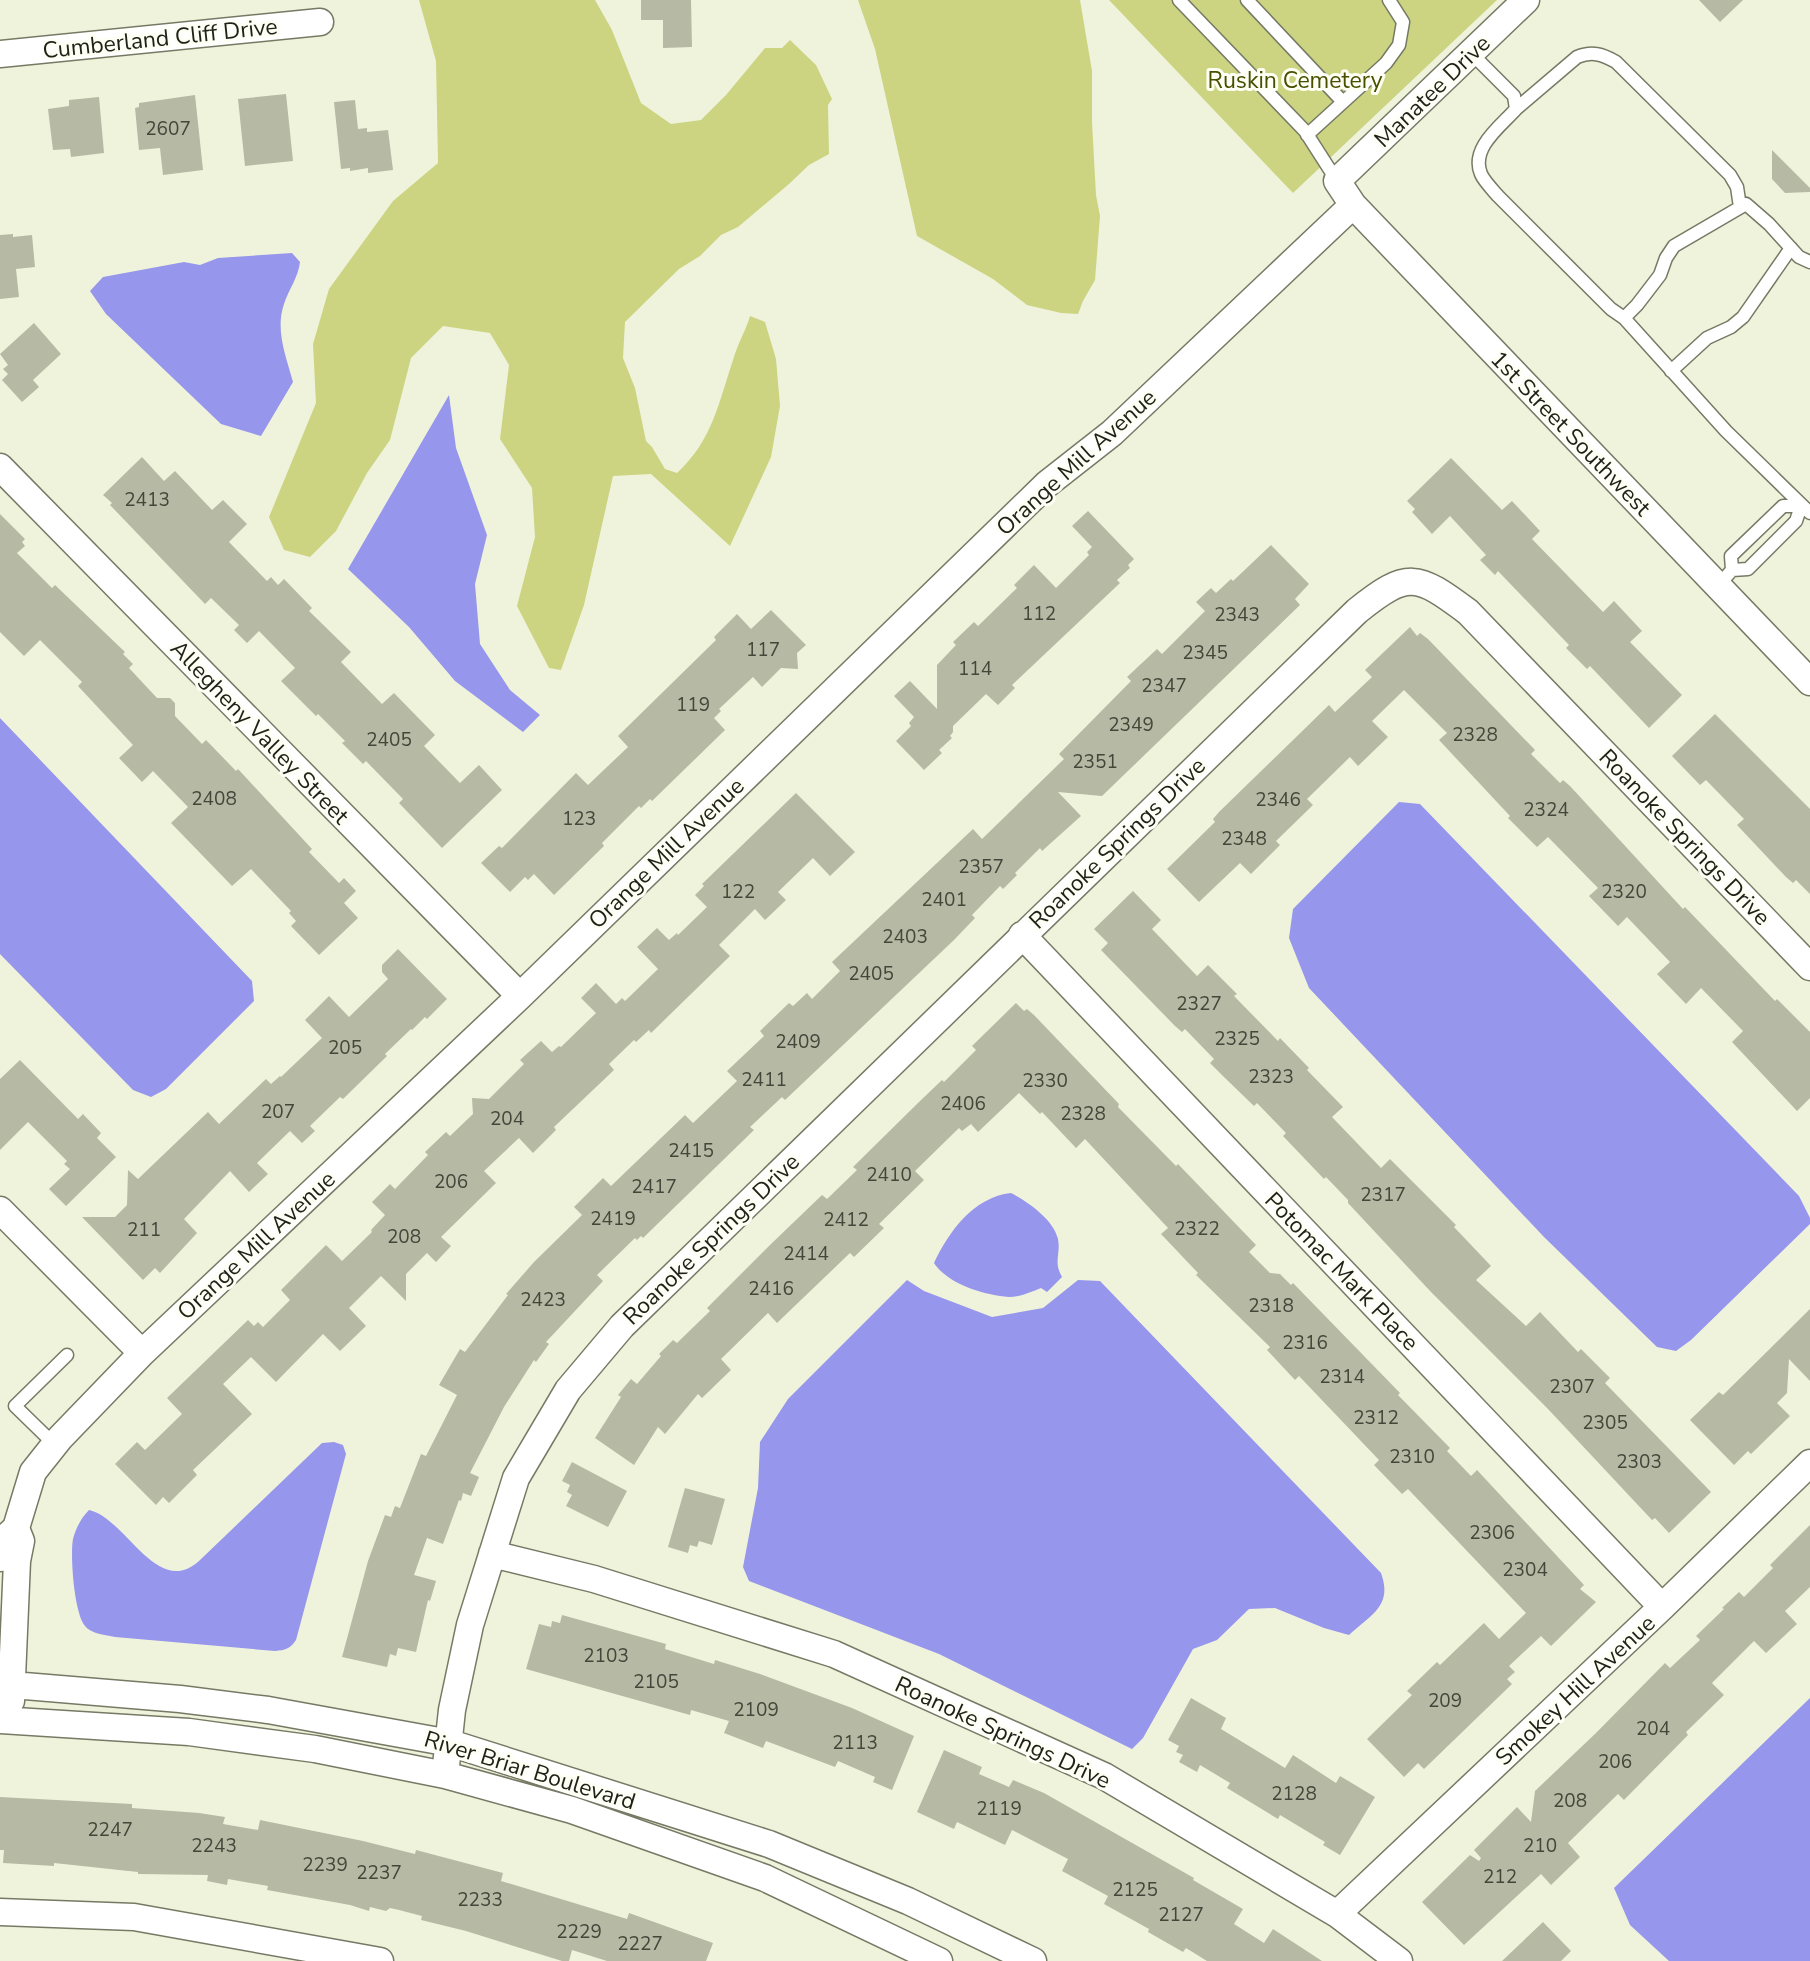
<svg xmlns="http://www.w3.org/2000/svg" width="1810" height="1961" viewBox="0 0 1810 1961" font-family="'Nunito Sans',sans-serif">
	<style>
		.green { fill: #ccd482 }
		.water { fill: #9596ec }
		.building { fill: #b6b9a3 }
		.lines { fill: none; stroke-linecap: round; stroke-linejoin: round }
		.service-casing { stroke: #767964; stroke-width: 15 }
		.minor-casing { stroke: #767964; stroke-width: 29 }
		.service { stroke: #fff; stroke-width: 12 }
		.minor { stroke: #fff; stroke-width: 26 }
		.labels { text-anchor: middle; stroke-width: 6; stroke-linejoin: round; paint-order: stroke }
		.number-label { font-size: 19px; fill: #45463a }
		.street-label { font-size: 23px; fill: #1f2017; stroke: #fdfff5 }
		.park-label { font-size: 23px; fill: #4a4f00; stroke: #fdfff5 }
	</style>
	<rect width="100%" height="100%" fill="#f0f3dc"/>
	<path class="green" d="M419,0H595L612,30L641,103L671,124L701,120L726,95L765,48H782L790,40L816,65L832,99L828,105L829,154L809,165L789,184L738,227L721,235L700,256L679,269L625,322L623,358L635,388L646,441L652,447L665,469L677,473C713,440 719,401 734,357C738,343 746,330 750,316L765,322L776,359L780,406L771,457L730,546L651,474L613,476L584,605L561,670L549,668L517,606L535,537L532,488L500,439L509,365L490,333L443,326L411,358L390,440L367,473L336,531L310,557L284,550L269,517L316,403L313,344L329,289L393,201L438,163L436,61Z
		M858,0H1080L1092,71V122L1096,195L1100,216L1095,280L1083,301L1078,314L1061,313L1027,305L993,279L917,236L875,49Z
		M1109,0H1497L1293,193Z"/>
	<path class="water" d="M292,253L300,262C298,278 289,289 284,304C275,330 286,356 293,382L261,436L221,424L106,314L90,291L103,277L184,262L200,265L218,258Z
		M449,395L456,448L487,535L475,584L480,644L510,690L540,715L523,732L455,681L409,627L348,569Z
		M0,718L252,981L254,1001L166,1089L151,1097L133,1090L0,954Z
		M1399,802L1420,804L1799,1196L1810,1218V1224L1691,1340L1676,1351L1657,1347L1544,1237L1309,988L1289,938L1293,909Z
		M1011,1193C1028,1202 1053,1219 1058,1239C1061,1255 1053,1261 1062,1277L1047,1292L1041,1288C1031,1292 1020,1297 1009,1297C983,1295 948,1284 934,1263C949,1231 974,1197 1011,1193Z
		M907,1280L924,1291L992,1317L1043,1308L1078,1280L1100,1281L1381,1573C1393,1606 1371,1615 1349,1635L1324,1628L1275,1608L1249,1609L1217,1640L1193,1649L1143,1738L1132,1749L939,1654L749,1581L743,1567L758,1488L760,1442L788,1399Z
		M334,1442L343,1445L346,1454L296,1640C290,1649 285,1650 275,1651L115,1637C106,1635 91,1634 85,1626C74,1613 70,1555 73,1539C76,1528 81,1518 89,1510C126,1518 157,1599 199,1561L322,1443Z
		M1810,1698V1961H1669L1630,1925L1614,1888Z"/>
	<path class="building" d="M641,0H691L692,47L663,48V20H641Z
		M1699,0H1743L1720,22Z
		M286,94L293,161L245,166L238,99Z
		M195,95L203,170L163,175L160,148L139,150L135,108L139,107V103Z
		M99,97L104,153L71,157L70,149L53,150L48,109L69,106V100Z
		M355,100L358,129L367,128V132L388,130L393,170L368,173V168L350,171V168L341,169L334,102Z
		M1772,150L1810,188V192L1785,193L1772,179Z
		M13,234V237L32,235L35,267L16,269L19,297L0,299V235Z
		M34,323L61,354L33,380L39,387L22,402L2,380L8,374L3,369L8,365L0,354Z
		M142,457L164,481L175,471L212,510L223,500L247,524L229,542L267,581L271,577L278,585L284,579L312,608L309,611L351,652L341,662L382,704L394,693L435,735L424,746L460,783L479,765L502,790L442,848L399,803L403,799L366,761L363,764L342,743L345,741L318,714L316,716L281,681L295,668L259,631L247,643L234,630L239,625L211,598L205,604L110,505L112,503L103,495Z
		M1451,458L1502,510L1512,501L1540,531L1532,539L1603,612L1614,601L1642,631L1630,642L1682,695L1649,728L1590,666L1587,669L1566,648L1569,645L1498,571L1495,575L1480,560L1486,555L1450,516L1432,534L1412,512L1415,509L1407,501Z
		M1088,511L1134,559L1128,565L1130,568L1117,580L1120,583L1012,685L1015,688L998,705L986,694L953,726V732L950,736L952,738L939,750L942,753L924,770L896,741L911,726L909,723L914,717L894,696L910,681L937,709V665L956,645L953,642L974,622L978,626L1017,588L1014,585L1034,565L1056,588L1089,555L1087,552L1092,547L1072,526Z
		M0,514L25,539L22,542L25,546L17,553L52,588L55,585L125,652L123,654L133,664L129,668L157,698H170L175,703V716L202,744L206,740L236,771L238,769L312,849L309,852L339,883L344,878L356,891L344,903L358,918L319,955L291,926L296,921L289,913L291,911L251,869L232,886L171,823L188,807L153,771L142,782L119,758L133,745L78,686L82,682L40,640L24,656L0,632Z
		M1271,545L1309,584L1295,599L1300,605L1102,796L1058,792L1081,816L1042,851L1040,848L1015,873L1017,875L1003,889L1000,886L972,915L975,918L954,940L785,1100L782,1097L750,1127L754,1130L643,1238L641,1236L637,1240L635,1238L597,1275L603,1281L546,1342L549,1344L536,1362L534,1360L504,1407L470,1473L479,1477L471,1496L463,1493L461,1501L459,1500L443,1544L427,1538L414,1575L436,1581L430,1601L428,1600L416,1652L398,1648L396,1656L390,1654L387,1667L342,1657L368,1561L385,1515L391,1517L395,1506L400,1508L421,1454L426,1456L457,1395L439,1385L460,1349L465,1352L508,1295L506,1294L534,1262L582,1215L574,1207L603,1178L611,1186L685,1115L693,1123L737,1081L727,1071L764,1036L760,1031L789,1003L793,1006L807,993L812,999L840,971L832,962L973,829L982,839L1064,759L1059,754L1131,681L1127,677L1157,649L1162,654L1205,611L1196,602L1211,588L1216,593L1231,579L1233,581Z
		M771,610L806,645L797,653L798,669L781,668L762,687L753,677L719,709L721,711L714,718L725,730L652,801L650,799L641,808L639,806L602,843L604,846L554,895L534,874L528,880L525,877L510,892L481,863L499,846L502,848L576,773L588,785L628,747L618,736L716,640L714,637L737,614L751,629Z
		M1410,627L1417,636L1420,633L1428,639L1535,750L1531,754L1560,783L1563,780L1570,786L1683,909L1685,907L1775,1001L1777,999L1810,1032V1098L1797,1111L1732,1042L1743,1031L1701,988L1686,1004L1657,974L1670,962L1627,917L1618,926L1589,896L1598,888L1548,837L1537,847L1508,818L1510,816L1439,740L1447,733L1404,690L1372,721L1388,737L1358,766L1350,757L1307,799L1313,805L1276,841L1280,845L1251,874L1240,863L1199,902L1167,869L1215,822L1213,819L1219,812L1329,705L1335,712L1372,677L1365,670Z
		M1715,714L1810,809V894L1796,880L1793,883L1786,877L1737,825L1744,819L1706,780L1700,785L1672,756Z
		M796,793L855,852L830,876L813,858L778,892L786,900L765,920L755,909L719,945L730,956L651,1033L649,1030L636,1042L634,1040L609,1064L614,1070L554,1127L556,1130L533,1153L519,1138L484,1171L496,1183L441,1237L451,1246L436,1262L427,1253L406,1274V1301L381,1276L349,1308L366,1326L340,1351L323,1334L276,1382L251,1357L223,1384L252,1414L193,1470L197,1475L169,1503L163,1497L156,1505L115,1464L137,1442L145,1450L182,1414L167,1398L248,1320L254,1326L258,1322L263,1327L290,1300L281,1290L326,1245L342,1261L372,1232L371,1230L385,1215L372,1202L390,1184L395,1189L428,1155L425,1152L446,1132L450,1136L473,1114L472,1098L489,1099L524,1064L520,1060L541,1041L552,1052L559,1046L561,1047L596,1013L581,998L596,983L616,1004L622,998L625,1001L658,969L637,947L657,928L669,940L677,933L678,935L707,907L695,895L704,886L702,884Z
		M1133,891L1161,920L1152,929L1197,976L1208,965L1237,994L1234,996L1278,1041L1280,1038L1309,1068L1307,1070L1343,1107L1332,1117L1381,1168L1390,1159L1456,1225L1454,1227L1491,1266L1476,1280L1526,1326L1540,1312L1578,1352L1581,1349L1610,1378L1605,1383L1711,1492L1669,1533L1655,1518L1652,1520L1548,1409L1431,1292L1348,1203V1200L1326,1177L1324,1179L1283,1136L1286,1133L1257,1103L1254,1106L1225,1078L1210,1063L1214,1059L1185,1029L1182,1032L1175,1026L1101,950L1108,943L1094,929Z
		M398,949L447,999L427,1019L425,1017L412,1030L411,1029L385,1054L387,1056L343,1099L340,1097L310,1126L315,1131L302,1143L290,1131L257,1163L268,1174L249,1192L230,1171L184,1219L197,1233L160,1273L155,1268L143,1280L82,1217H115L127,1205L128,1170L138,1179L208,1112L219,1124L266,1079L271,1084L280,1076L281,1077L322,1038L305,1020L329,996L349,1017L388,979L382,972V965Z
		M1016,1003L1024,1011L1027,1009L1034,1015L1119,1104L1118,1107L1176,1166L1178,1164L1256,1245L1249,1252L1270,1273L1280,1274L1291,1285L1293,1283L1400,1393L1398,1395L1450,1448L1447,1451L1471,1476L1477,1470L1584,1585L1580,1589L1596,1602L1551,1646L1541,1636L1509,1666L1515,1672L1507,1679L1512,1684L1424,1769L1418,1763L1404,1777L1367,1739L1412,1695L1407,1691L1437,1662L1440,1665L1484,1623L1499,1639L1526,1613L1408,1489L1402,1494L1374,1465L1379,1460L1299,1376L1295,1380L1267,1350L1270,1347L1196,1275L1198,1273L1161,1234L1168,1228L1085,1139L1076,1148L1042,1112L1040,1114L1019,1093L978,1132L971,1124L962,1131L959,1128L915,1171L924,1180L879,1224L884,1228L854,1257L850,1253L777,1323L768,1313L721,1359L731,1370L702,1398L698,1394L665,1434L658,1427L634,1465L595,1438L621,1397L618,1395L631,1379L637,1384L661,1356L659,1354L673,1340L677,1343L710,1311L707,1308L770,1245L822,1195L827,1199L857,1170L853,1167L919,1102L942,1080L944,1082L976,1050L972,1046Z
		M20,1060L78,1119L83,1114L101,1133L97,1138L116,1157L66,1206L49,1189L70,1169L64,1164L67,1161L28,1122L0,1150V1079Z
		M1810,1309V1381L1789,1359L1787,1393L1777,1403L1790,1416L1751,1454L1748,1451L1734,1465L1690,1420L1719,1392L1723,1395Z
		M572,1462L627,1491L608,1527L566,1506L572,1495L567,1492L570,1485L562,1481Z
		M685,1488L725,1499L712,1545L699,1541L697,1547L690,1545L688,1553L668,1547Z
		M1810,1525V1587L1785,1611L1797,1624L1766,1653L1754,1641L1712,1683L1724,1695L1686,1732L1688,1735L1624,1800L1618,1794L1568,1843L1580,1857L1551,1885L1541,1874L1464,1945L1422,1902L1470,1855L1479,1861L1481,1858L1474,1850L1517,1807L1531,1822L1535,1791L1596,1733L1665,1663L1670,1668L1700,1640L1696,1636L1724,1609L1722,1608L1739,1592L1744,1597L1773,1568L1770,1565Z
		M562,1615L666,1644L665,1649L714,1664L715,1660L760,1674L852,1708L914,1736L892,1790L873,1782L875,1777L838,1761L835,1767L766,1741L763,1748L724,1733L729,1721L691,1710L690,1715L526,1669L539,1624L551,1627L552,1621L560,1623Z
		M1191,1698L1226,1718L1221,1729L1285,1768L1293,1755L1336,1783L1340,1776L1375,1797L1340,1855L1323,1845L1325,1842L1280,1815L1278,1819L1227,1788L1230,1783L1200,1765L1197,1772L1179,1762L1183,1755L1176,1752L1179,1746L1168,1740Z
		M944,1750L982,1767L979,1774L1009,1787L1013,1780L1044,1793L1194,1878L1193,1880L1243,1909L1234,1924L1264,1943L1273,1929L1322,1961H1207L1186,1948L1183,1952L1148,1932L1149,1929L1104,1904L1108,1896L1062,1871L1068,1859L1012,1830L1005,1845L957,1822L954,1829L917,1812Z
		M0,1797L132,1804V1808L199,1813L225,1817L223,1824L258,1830L260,1820L363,1841L415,1854L416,1850L503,1873L501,1881L627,1919L629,1913L713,1943L706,1961H607L572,1950L569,1961H562L466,1931L421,1920L422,1916L399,1910L390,1908L386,1911L370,1907L369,1911L350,1905L267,1890L268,1886L228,1879L227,1885L207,1881L208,1875L138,1874V1872L54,1863V1866L3,1863L4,1850H0Z
		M1543,1922L1571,1951L1561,1961H1502Z"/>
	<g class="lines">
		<defs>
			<path id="service" d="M1179,0L1305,131L1337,181
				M1247,0L1343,102
				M1471,53L1514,96L1516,109C1501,126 1470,148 1481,174C1484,181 1492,189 1498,196L1611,309L1624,318L1637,305L1660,275L1666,258L1674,246L1746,204L1769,224L1799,257L1810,262
				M1516,109L1577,57C1592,51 1602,54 1616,62L1730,175L1737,187L1740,207
				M1307,135L1386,63L1399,45L1403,22L1389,0
				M1624,318L1726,431L1810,513
				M1671,371L1707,338L1731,327L1743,317L1791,248
				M1718,586L1732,570L1748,569L1796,521L1801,506H1783L1731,556L1732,570
				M55,1445L15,1406L67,1355"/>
			<path id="minor" d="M1526,0L1337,181L1353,205L1810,682
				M0,54L320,22
				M0,467L520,996
				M1022,935L1662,1607
				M0,1210L142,1353
				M492,1554L594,1579L834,1654L1104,1776L1337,1914L1399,1961
				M0,1558L5,1538L16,1528L33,1472L60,1438L142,1353L520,996L1047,484L1112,433L1353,205
				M0,1684L180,1699L268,1710L450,1743L769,1844L908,1901L1033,1961
				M11,1701L17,1561L21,1541L17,1531
				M0,1720L189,1732L315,1749L445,1775L572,1810L765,1878L939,1961
				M445,1775L452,1710L470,1625L516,1478L568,1390L622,1326L1357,611C1408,570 1417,574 1468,612L1810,967
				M0,1912L134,1917L380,1961
				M1337,1914L1662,1607L1810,1463"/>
		</defs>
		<use href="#service" class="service-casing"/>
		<use href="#minor" class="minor-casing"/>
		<use href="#service" class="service"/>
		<use href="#minor" class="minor"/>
	</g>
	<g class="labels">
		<g class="number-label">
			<text x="168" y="135">2607</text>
			<text x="147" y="506">2413</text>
			<text x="1039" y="620">112</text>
			<text x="1237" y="621">2343</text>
			<text x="763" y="656">117</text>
			<text x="1205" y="659">2345</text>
			<text x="975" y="675">114</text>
			<text x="1164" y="692">2347</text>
			<text x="693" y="711">119</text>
			<text x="1131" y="731">2349</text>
			<text x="1475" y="741">2328</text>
			<text x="389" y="746">2405</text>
			<text x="1095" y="768">2351</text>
			<text x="214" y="805">2408</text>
			<text x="1278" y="806">2346</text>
			<text x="1546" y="816">2324</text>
			<text x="579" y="825">123</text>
			<text x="1244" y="845">2348</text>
			<text x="981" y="873">2357</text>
			<text x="738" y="898">122</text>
			<text x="1624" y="898">2320</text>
			<text x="944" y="906">2401</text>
			<text x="905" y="943">2403</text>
			<text x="871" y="980">2405</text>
			<text x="1199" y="1010">2327</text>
			<text x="1237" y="1045">2325</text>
			<text x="798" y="1048">2409</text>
			<text x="345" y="1054">205</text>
			<text x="1271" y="1083">2323</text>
			<text x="764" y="1086">2411</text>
			<text x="1045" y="1087">2330</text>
			<text x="963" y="1110">2406</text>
			<text x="278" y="1118">207</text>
			<text x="1083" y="1120">2328</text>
			<text x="507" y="1125">204</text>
			<text x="691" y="1157">2415</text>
			<text x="889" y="1181">2410</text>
			<text x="451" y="1188">206</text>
			<text x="654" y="1193">2417</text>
			<text x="1383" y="1201">2317</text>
			<text x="613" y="1225">2419</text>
			<text x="846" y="1226">2412</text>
			<text x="1197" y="1235">2322</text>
			<text x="144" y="1236">211</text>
			<text x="404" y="1243">208</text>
			<text x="806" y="1260">2414</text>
			<text x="771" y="1295">2416</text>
			<text x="543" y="1306">2423</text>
			<text x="1271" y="1312">2318</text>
			<text x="1305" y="1349">2316</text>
			<text x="1342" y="1383">2314</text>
			<text x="1572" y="1393">2307</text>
			<text x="1376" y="1424">2312</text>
			<text x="1605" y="1429">2305</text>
			<text x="1412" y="1463">2310</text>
			<text x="1639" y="1468">2303</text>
			<text x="1492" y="1539">2306</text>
			<text x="1525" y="1576">2304</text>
			<text x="606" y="1662">2103</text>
			<text x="656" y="1688">2105</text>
			<text x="1445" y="1707">209</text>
			<text x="756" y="1716">2109</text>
			<text x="1653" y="1735">204</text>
			<text x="855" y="1749">2113</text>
			<text x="1615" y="1768">206</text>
			<text x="1294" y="1800">2128</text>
			<text x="1570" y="1807">208</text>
			<text x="999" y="1815">2119</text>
			<text x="110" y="1836">2247</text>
			<text x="214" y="1852">2243</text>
			<text x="1540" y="1852">210</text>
			<text x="325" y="1871">2239</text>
			<text x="379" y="1879">2237</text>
			<text x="1500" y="1883">212</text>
			<text x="1135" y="1896">2125</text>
			<text x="480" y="1906">2233</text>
			<text x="1181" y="1921">2127</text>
			<text x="579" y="1938">2229</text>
			<text x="640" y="1950">2227</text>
		</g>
		<g class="street-label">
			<text transform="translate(160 38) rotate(-6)" y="8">Cumberland Cliff Drive</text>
			<text transform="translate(1432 91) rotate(-44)" y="8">Manatee Drive</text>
			<text transform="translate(1571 433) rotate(46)" y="8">1st Street Southwest</text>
			<text transform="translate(1076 462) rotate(-42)" y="8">Orange Mill Avenue</text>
			<text transform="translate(260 732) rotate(46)" y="8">Allegheny Valley Street</text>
			<text transform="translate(1685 837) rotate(46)" y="8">Roanoke Springs Drive</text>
			<text transform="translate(1117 843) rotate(-44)" y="8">Roanoke Springs Drive</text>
			<text transform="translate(666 853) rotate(-44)" y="8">Orange Mill Avenue</text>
			<text transform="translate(711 1239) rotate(-44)" y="8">Roanoke Springs Drive</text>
			<text transform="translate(256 1245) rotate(-43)" y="8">Orange Mill Avenue</text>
			<text transform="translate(1342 1271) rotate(46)" y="8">Potomac Mark Place</text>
			<text transform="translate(1575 1690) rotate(-43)" y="8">Smokey Hill Avenue</text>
			<text transform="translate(1003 1732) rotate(25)" y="8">Roanoke Springs Drive</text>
			<text transform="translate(530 1770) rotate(17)" y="8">River Briar Boulevard</text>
		</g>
		<g class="park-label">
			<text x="1295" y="88">Ruskin Cemetery</text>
		</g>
	</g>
</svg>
